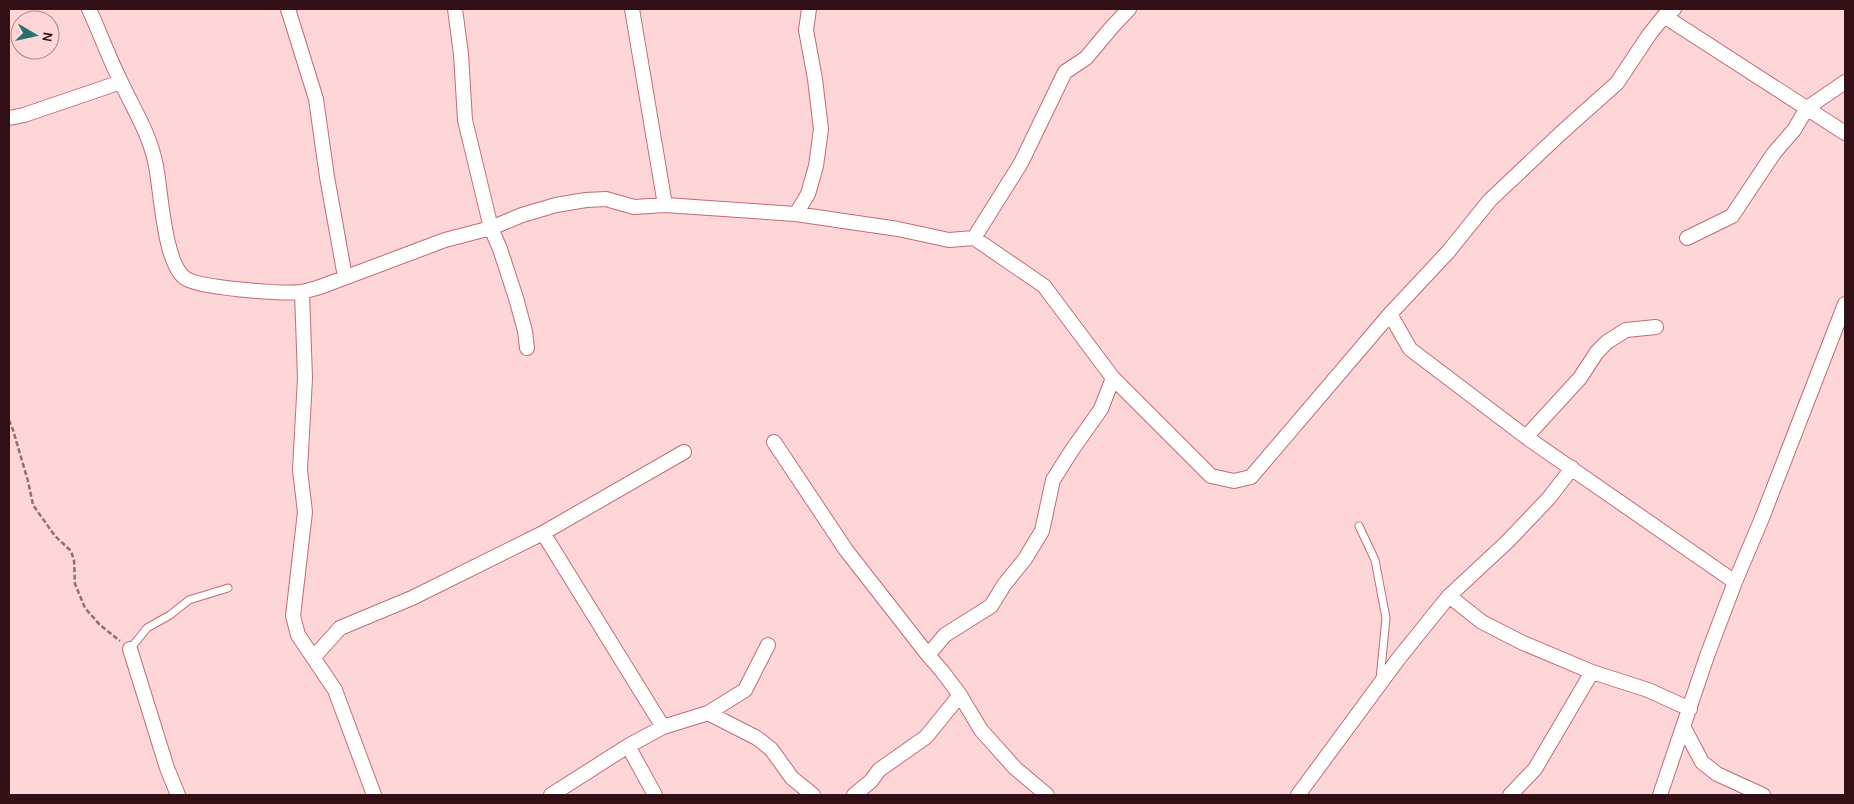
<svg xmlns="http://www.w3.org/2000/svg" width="1854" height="804" viewBox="0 0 1854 804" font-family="Karla,sans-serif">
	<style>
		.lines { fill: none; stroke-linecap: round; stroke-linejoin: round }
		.lane-casing { stroke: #c26b73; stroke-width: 9 }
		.street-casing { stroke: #c26b73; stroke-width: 16 }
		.path { stroke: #936f72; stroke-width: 2.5; stroke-dasharray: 5 2.5; stroke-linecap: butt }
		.lane { stroke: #fff; stroke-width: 7 }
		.street { stroke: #fff; stroke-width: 14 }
	</style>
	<rect width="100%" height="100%" fill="#fed6d8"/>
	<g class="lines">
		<defs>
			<path id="lane" d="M1359,526L1375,560L1386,618L1380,679
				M130,649L147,628L170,615L189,600L228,588"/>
			<path id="street" d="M89,9C100,33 109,58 121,82C134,110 150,134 156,166C161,191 164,263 185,278C198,288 282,294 301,292C307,291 313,289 320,287L445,240L491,228L522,215L556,205L586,200L606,199L634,207L665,205L796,214L898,229L949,240L974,238L1021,163L1065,72L1086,58L1112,27L1129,9
				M288,9L316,99L327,177L345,277
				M455,9L461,54L465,120L491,228L500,249L516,298L525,331L527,348
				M632,9L665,205
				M1664,16L1845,133
				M9,118L24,115L121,82
				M796,214L808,194L816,166L821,129L815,79L806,30L809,9
				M974,238L1044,286L1113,378L1211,476L1234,481L1251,477L1390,314L1448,252L1490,200L1561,133L1617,83L1649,35L1664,16L1674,9
				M1687,238L1732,216L1774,153L1794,130L1807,108L1845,82
				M302,292L305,378L300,470L305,512L293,616L298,635L335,690L374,795
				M1390,314L1410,349L1526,437L1735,582
				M1526,437L1580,378L1597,352L1607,342L1626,330L1656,327
				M774,442L846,550L928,655L942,671L960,695L981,730L1015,768L1047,795
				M543,533L663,727
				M1449,596L1482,622L1521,642L1592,672L1648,690L1690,709
				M130,649L167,768L178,795
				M928,655L945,635L991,606L1004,585L1025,559L1042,531L1053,480L1072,450L1101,409L1113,378
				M314,657L340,628L412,598L543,533L684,452
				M708,713L757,738L771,749L792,778L813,795
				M1684,728L1702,762L1717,774L1763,795
				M628,746L655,795
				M551,795L628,746L663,727L708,713L745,690L768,645
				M854,795L871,781L879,770L926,737L960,695
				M1298,795L1399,658L1449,596L1507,542L1549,498L1572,468
				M1510,795L1535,769L1592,672
				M1660,795L1707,656L1735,582L1762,518L1845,304"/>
		</defs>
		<use href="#lane" class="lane-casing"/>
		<use href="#street" class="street-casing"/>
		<path class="path" d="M9,420L13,430L28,481L33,505L55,536L71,551L74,560L75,584L85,608L100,625L120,641"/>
		<use href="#lane" class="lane"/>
		<use href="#street" class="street"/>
	</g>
	<rect width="1854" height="804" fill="none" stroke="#310f14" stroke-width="20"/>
	<g transform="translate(35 35) rotate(99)"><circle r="24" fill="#fed6d8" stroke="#ac868a"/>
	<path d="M0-4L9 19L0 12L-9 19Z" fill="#287272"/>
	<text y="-8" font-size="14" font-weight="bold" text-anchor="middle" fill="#310f14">N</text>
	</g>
</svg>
